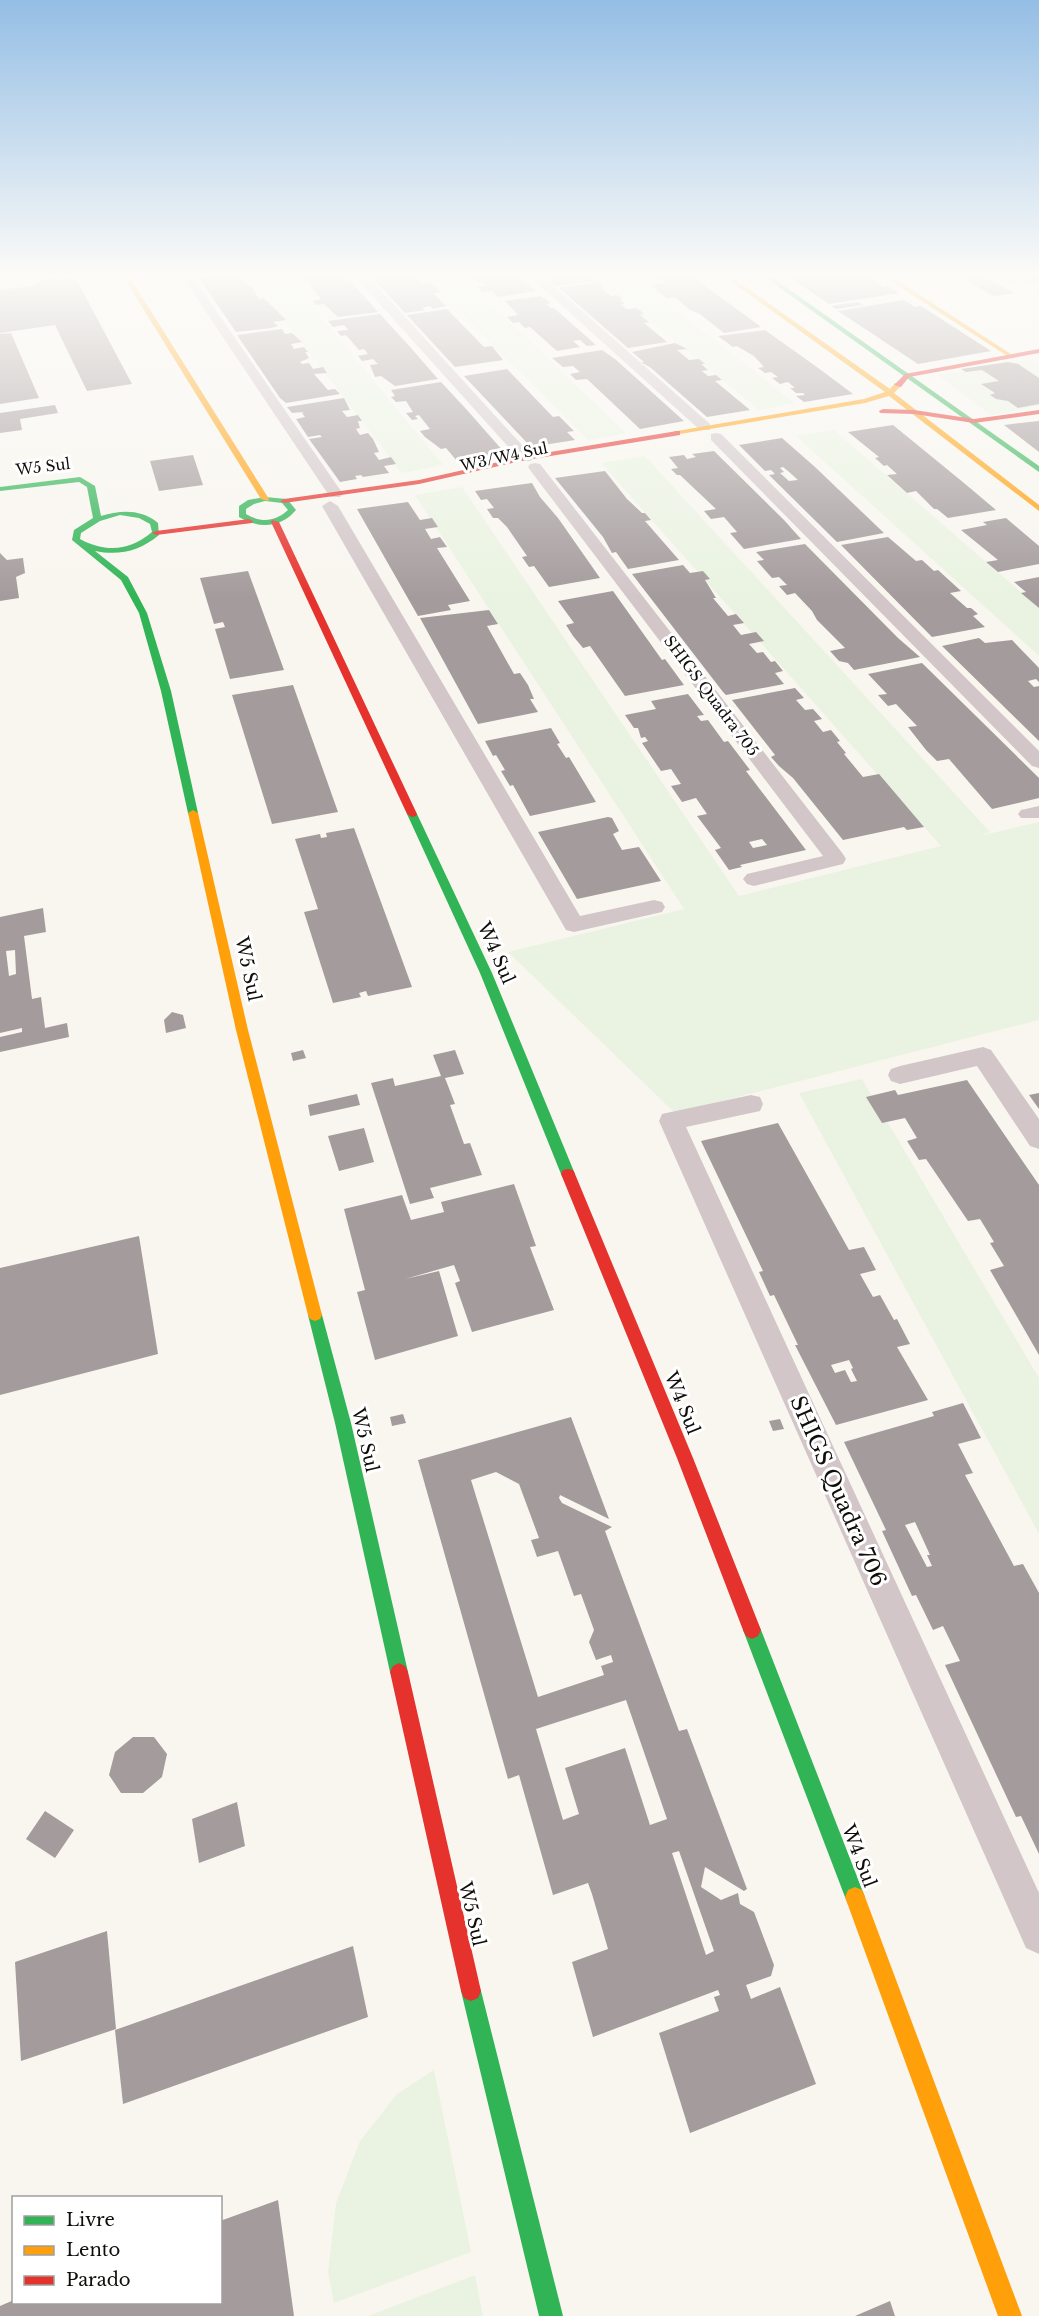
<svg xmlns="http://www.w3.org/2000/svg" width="1039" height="2316" viewBox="0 0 1039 2316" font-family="'Libre Baskerville',serif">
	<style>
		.green { fill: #eaf3e2 }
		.building { fill: #a49b9c; fill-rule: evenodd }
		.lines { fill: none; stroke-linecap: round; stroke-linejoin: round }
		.street { fill: #d2c6c9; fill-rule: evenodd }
		.fast { fill: #30b455; fill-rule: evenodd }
		.slow { fill: #ff9f0a; fill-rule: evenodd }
		.jam { fill: #e5322d; fill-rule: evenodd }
		.labels { text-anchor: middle; stroke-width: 6; stroke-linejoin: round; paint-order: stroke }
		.far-street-label { font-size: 15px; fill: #100e0a; stroke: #fff }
		.street-label { font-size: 18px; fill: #100e0a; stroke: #fff }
		.near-street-label { font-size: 21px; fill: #100e0a; stroke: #fff }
	</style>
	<rect width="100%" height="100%" fill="#f9f6f0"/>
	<path class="green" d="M248,273H285L443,465L402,473Z
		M421,273H458L626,433L588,440Z
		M591,273H628L795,403L759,410Z
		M1031,360L1039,365V406L991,415L937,375Z
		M834,430L1039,608V656L796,436Z
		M645,456L990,832L979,836L1039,822V1020L675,1113L508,952L684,909L415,495L462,487L739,896L941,846L601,463Z
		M862,1079L1039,1378V1534L799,1093Z
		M434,2070L471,2252L334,2303L328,2272L336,2203L360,2141L397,2094Z
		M475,2275L483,2316H368Z"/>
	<path class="building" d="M238,273L247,286L251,285L259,299L264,298L286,320L273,322L278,326L271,328L236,332L199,278Z
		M300,273H343L378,312L338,317L324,304L316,305L313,301L321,299L305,278L298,279L294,275Z
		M368,273H413L421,283L430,282L436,287L441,292L433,293L446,306L433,309L430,306L422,308L425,310L405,313Z
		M463,273H516L536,291L498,297L492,291L483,292L477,287L487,286Z
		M541,273H585L598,280L556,286Z
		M660,273H688L761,327L724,333L700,314L690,310L675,297L667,298L650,285L665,283L648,275Z
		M783,273H867L883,287L888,286L899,293L829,304Z
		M954,273H979L1014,293L994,296Z
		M1021,273H1039V283L1029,282L1025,279L1031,278Z
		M54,277L56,280L75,277L132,384L87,391L55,325L0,333V290L32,286L39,282L38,280Z
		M598,282L604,287H600L611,296L617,295L622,299L620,300L625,304L621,305L627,309L637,308L642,312L644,314L640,315L649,322L644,323L667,342L628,348L559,288Z
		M541,296L551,303L546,304L551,308H554L596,345L587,346L580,340L573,341L580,347L557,351L530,327L525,328L519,322L513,323L507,317L518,315L505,301Z
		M904,300L915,307L921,306L991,351L918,364L838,311Z
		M858,302L863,305L836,309L831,306Z
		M447,309L484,347L492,346L503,360L455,367L407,315Z
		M380,314L411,348L438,379L395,386L381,376L375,377L370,365L378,364L373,359L362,361L358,356L368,354L364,349L359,350L346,335L341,336L337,331L348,330L344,325L333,327L328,321Z
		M282,329L285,334L292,333L302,342L291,344L294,349L304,347L308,352H305L309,358L300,362L302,364L309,363L313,369L323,367L327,373L314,374L328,390L335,389L340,394L286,403L280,398L237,335Z
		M765,330L821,370L853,394L804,402L796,396L805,395L803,393H796L790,388H795L788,382L780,384L772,378L778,377L771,372L765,373L758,368L764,367L754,356L737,346L733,347L718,336Z
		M11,333L39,398L0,404V334Z
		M675,343L687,349L677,350L689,360L699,359L705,364H701L708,370L702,371L708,376L716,375L722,380L715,381L750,410L707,417L651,368L641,362H644L632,352Z
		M602,350L615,359L684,421L640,429L587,379L576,380L570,374L580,372L573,366L563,367L552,358Z
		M1008,362L1018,364L1039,378V404L1018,408L1008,401L996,399L990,395L995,393L981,384L999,381L982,370L966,372L961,369Z
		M507,369L553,417L559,416L574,431L567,432L575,440L531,447L464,376Z
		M441,382L467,410L504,452L457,461L446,448L441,449L425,437L420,431L430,429L419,415L415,416L418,419L412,420L406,413L413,412L406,401L396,402L391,397L395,396L391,390Z
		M344,398L350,410L342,411L347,417L358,415L362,421H358L360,428L356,429L360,435L368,433L373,439L379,452L374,453L379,460L391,457L396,464L384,466L389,473L363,477L361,475L355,476L357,479L340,482L309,439L322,437L320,435L308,437L296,419L305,417L302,413L304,412L292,413L287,407Z
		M55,405L58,413L20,419L22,430L0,433V413Z
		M1039,421V452L1004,425L1029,422Z
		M893,425L964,483L996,510L948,518L937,509H934L916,491L907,493L887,475L897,474L887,465L884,466L875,458L879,457L848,432Z
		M782,438L815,467L884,533L837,542L769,475L775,474L771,470L765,471L739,445ZM783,467L788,471L798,480L789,481L780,473L784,472L780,468Z
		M714,451L784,520L801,539L744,549L730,533L737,532L724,517L711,519L704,511L716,509L680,475H677L671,469L678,468L669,457L684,455L687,459L696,457L692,454Z
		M193,455L203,485L159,491L150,461Z
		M605,471L627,499L642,513H645L651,520L645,521L679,560L628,569L616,552L612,553L603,537L555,478Z
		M532,483L540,497L558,518L600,578L549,587L534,566L529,567L522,557L527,556L507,527L498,518H493L487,509L494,508L487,499L481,500L475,491Z
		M408,502L420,520L432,518L438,527L425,529L431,539L440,537L447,547L437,548L470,601L448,605L451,610L418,616L357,509Z
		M1006,518L1039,546V564L998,572L986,562L998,560L961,530L987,525L983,522Z
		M888,537L916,561L922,560L934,571L938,570L961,591L950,593L967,608H971L978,614L973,616L985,627L932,637L841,545Z
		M805,544L898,638L920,657L854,670L848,663L839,661L830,651L845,648L817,620L812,611L795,593L787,595L779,586L787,585L779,577L772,578L757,561L764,560L756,552Z
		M0,553L7,560L23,558L25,573L16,577L19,598L0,601Z
		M683,565L690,573L703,571L710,579L705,580L716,598H713L728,616L736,614L744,623L733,625L741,635L756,632L764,641L749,644L757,653L763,652L771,662L775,661L783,671L775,673L784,684L726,695L723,692L632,574Z
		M248,571L284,670L230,679L215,629L225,627L223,622L214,624L200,578Z
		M1039,577V608L1021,593L1026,592L1014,582Z
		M613,591L662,660L665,659L684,685L625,696L590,646L583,648L573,636L566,625L574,623L558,601Z
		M489,610L498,624L487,626L514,674L520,673L528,685L534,699H530L538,712L478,724L420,618Z
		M979,638L985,643L1012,640L1039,668V682L1036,679L1028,681L1034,687L1039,686V741L942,646Z
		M922,663L1039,778V798L992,809L949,759L937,761L926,750L908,727L917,726L896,704L888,706L878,695L887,694L868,674Z
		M293,685L338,812L272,824L232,695Z
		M795,688L804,698L796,700L805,710L813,709L822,719L814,721L823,732L831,730L840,741L837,742L846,753L844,754L863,777L879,774L924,827L907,830L904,827L843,840L793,778L779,766L771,757L775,755L732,700Z
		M688,694L704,715L697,716L701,721L708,720L724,742L728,741L750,770L746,771L806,850L740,865L742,867L729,870L715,850L721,848L697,816L707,814L696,798L682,802L671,786L681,784L671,769L661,771L642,743L648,741L645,737L641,738L638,728H634L625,715L656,709L651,701ZM762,839L767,845L753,848L749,842Z
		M551,728L560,743L557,744L566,758L569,757L596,802L530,816L513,785L510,786L501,771L505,770L496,755L493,756L485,741Z
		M608,817L612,818L619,831L613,834L622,850L639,847L661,881L577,899L538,832Z
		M354,828L412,987L368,996L366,991L359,993L361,997L333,1003L304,912L318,909L295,839L320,834L321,838L327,837L326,833Z
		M43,908L46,932L24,936L32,999L41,997L45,1028L67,1023L69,1037L0,1052V1037L22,1032V1028L0,1033V917ZM15,950L16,974L9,976L6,951Z
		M172,1012L183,1015L186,1028L166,1033L164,1020Z
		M303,1050L306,1058L293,1061L291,1053Z
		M455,1050L464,1074L445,1078L455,1104L450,1105L464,1144L470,1143L482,1175L430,1188L434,1198L410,1204L371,1083L393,1078L395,1086L441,1076L433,1055Z
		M967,1080L1039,1185V1355L990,1270L1004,1266L990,1243L994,1242L980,1219L968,1221L926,1159L919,1160L907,1141L917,1138L905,1118L882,1123L866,1097L895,1090L898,1095Z
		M1039,1093V1109L1029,1095Z
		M357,1094L360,1105L310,1116L308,1105Z
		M778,1123L849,1250L864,1247L876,1270L860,1274L873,1297L880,1295L894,1320L897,1319L910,1344L897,1347L928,1400L836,1425L795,1345H798L774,1295L770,1296L759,1272L763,1271L701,1141ZM849,1360L853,1368L851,1369L857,1381L851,1382L845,1370L835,1373L831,1365Z
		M364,1128L374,1162L339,1171L328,1136Z
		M514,1184L536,1246L530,1247L554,1310L472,1332L455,1283L460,1281L454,1265L405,1279L439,1271L458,1336L375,1360L357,1292L365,1290L344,1209L402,1195L411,1220L444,1212L441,1202Z
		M139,1236L158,1354L0,1395V1268Z
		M963,1403L981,1438L958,1444L973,1473L965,1475L1014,1566L1023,1564L1039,1593V1854L1021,1816L1016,1817L945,1665L960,1661L943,1626L933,1630L916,1595L912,1596L882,1531L886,1530L844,1442L934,1416L932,1412ZM915,1522L930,1555H927L932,1566L927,1567L905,1525Z
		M403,1414L406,1423L392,1426L390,1417Z
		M571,1417L609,1519L560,1495L559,1498L562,1503L612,1527L605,1531L679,1731L687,1729L747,1889L744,1891L705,1867L701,1887L721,1900L738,1893L740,1904L754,1912L774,1965L771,1976L746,1985L751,1999L780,1987L816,2084L690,2133L659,2033L719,2011L714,1997L720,1995L718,1990L593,2037L572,1962L608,1949L592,1894L588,1883L553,1895L519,1775L508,1779L418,1460ZM496,1472L519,1484L539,1538L531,1540L537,1557L558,1551L574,1596L581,1594L594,1630L589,1642L596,1660L611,1655L613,1662L601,1666L604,1675L538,1697L471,1480ZM626,1700L667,1819L650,1825L625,1748L565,1768L579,1814L563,1820L536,1729ZM679,1851L714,1951L706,1955L672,1853Z
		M780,1419L784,1429L773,1431L769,1421Z
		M133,1737H154L167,1754L162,1777L143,1793H121L109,1775L115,1752Z
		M237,1802L245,1846L199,1863L192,1819Z
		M45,1811L74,1830L55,1858L26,1839Z
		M107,1931L116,2029L21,2061L15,1962Z
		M353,1946L368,2017L123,2104L115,2030Z
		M278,2200L294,2316H0V2306L14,2300L220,2302V2221Z
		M890,2301L895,2316H855Z"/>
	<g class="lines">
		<path class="street" d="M180,273H190L343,494L340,497H330Z
			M352,273H365L531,455L533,458L531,461H521Z
			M526,273H539L710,424V430H700Z
			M991,273H1006L1018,282L1008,284Z
			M716,433L721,434L1039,751V768L1032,766L711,440V434Z
			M535,463L540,464L843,854L846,859L843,864L754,886L747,884L743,879L747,874L823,856L530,470L528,467L530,464Z
			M330,501L338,506L580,916L654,900L662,902L665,907L662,912L574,932L566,930L322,506Z
			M1039,806V818H1021L1018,814L1021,810Z
			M983,1047L991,1050L1039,1119V1149L1030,1146L977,1066L900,1084L891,1081L888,1075L891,1069L900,1066Z
			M751,1095L760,1097L763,1104L760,1111L686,1127L1039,1893V1954L1026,1948L659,1121L662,1114L671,1112Z"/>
		<path class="fast" d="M759,273H766L1039,466V472Z
			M80,477L95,486L101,516C121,510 141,509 158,523L159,535C140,551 119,556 95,551L128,577L147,613L171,691L198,813L197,815H189L188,813L161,691L139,613L121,580L72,540L74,530L93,518L87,487L79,482L0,491V487ZM120,515L139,518L150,524L152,532C130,551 106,553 80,539L81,533L100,521Z
			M265,497L287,499L296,510C281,528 259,529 239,517V506L248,500ZM265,501L282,503L288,510C275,522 261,523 246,514V509L254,504Z
			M412,811L417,814L492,973L575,1174L573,1178H563L561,1174L480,973L407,814Z
			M315,1309L320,1311L322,1315L351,1423L408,1672L405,1678L399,1681L393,1678L390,1672L335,1423L308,1315L310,1311Z
			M752,1621L758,1624L761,1630L865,1897L862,1904L855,1907L848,1904L845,1897L743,1630L746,1624Z
			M471,1981L478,1984L481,1991L563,2316H539L461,1991L464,1984Z"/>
		<path class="slow" d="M121,273H127L269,499L268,501L261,499Z
			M719,273H726L890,389L895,383H901L902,385L894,393L1039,505V511L889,396L865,403L674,435V431H677L864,399L885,392Z
			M878,273H886L1014,356L1009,357Z
			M193,810L198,813L248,1030L322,1315L320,1319L315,1321L310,1319L308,1315L236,1030L188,813Z
			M855,1887L862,1890L865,1897L1022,2316H998L845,1897L848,1890Z"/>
		<path class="jam" d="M1039,349V353L909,377L901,387L894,385L905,374Z
			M883,409L914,410L974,419L1039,410V414L974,423L914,414L880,413L879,411Z
			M677,431H680V435L526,460L419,484L284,503L280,501L284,499L419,480L526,456Z
			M249,519L253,521L252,523L156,535L152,533L156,531Z
			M272,520L279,522L417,814L416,816L412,817L407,814L271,522Z
			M568,1169L573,1170L575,1174L693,1458L761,1630L758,1636L752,1639L746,1636L743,1630L677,1458L561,1174L563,1170Z
			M399,1663L405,1666L408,1672L481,1991L478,1998L471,2001L464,1998L461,1991L390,1672L393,1666Z"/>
	</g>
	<linearGradient id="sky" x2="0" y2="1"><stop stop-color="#94bee5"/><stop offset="0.46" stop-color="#fcfbf8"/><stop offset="1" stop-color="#fcfbf8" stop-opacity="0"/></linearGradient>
	<rect width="1039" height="598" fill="url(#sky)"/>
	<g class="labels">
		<g class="far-street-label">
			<text transform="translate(504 457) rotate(-12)" y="5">W3/W4 Sul</text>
			<text transform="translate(43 467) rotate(-7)" y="5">W5 Sul</text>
			<text transform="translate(711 696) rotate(53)" y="5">SHIGS Quadra 705</text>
		</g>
		<g class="street-label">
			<text transform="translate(496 953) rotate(66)" y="6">W4 Sul</text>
			<text transform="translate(248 969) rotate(78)" y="6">W5 Sul</text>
			<text transform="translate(682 1403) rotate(68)" y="6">W4 Sul</text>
			<text transform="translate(365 1440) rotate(77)" y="6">W5 Sul</text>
			<text transform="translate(859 1856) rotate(69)" y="6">W4 Sul</text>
			<text transform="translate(472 1914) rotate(77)" y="6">W5 Sul</text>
		</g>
		<g class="near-street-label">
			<text transform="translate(838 1491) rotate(66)" y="7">SHIGS Quadra 706</text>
		</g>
	</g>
	<rect x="12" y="2196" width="210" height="108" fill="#ffffff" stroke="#9f9f9d" stroke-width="1.5"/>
	<rect x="24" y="2216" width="30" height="9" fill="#30b455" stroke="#9f9f9d" stroke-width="1.5"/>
	<text x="66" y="2226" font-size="18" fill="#100e0a">Livre</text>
	<rect x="24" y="2246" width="30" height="9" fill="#ff9f0a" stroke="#9f9f9d" stroke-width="1.5"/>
	<text x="66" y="2256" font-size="18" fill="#100e0a">Lento</text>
	<rect x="24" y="2276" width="30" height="9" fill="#e5322d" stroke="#9f9f9d" stroke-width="1.5"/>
	<text x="66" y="2286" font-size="18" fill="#100e0a">Parado</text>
</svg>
